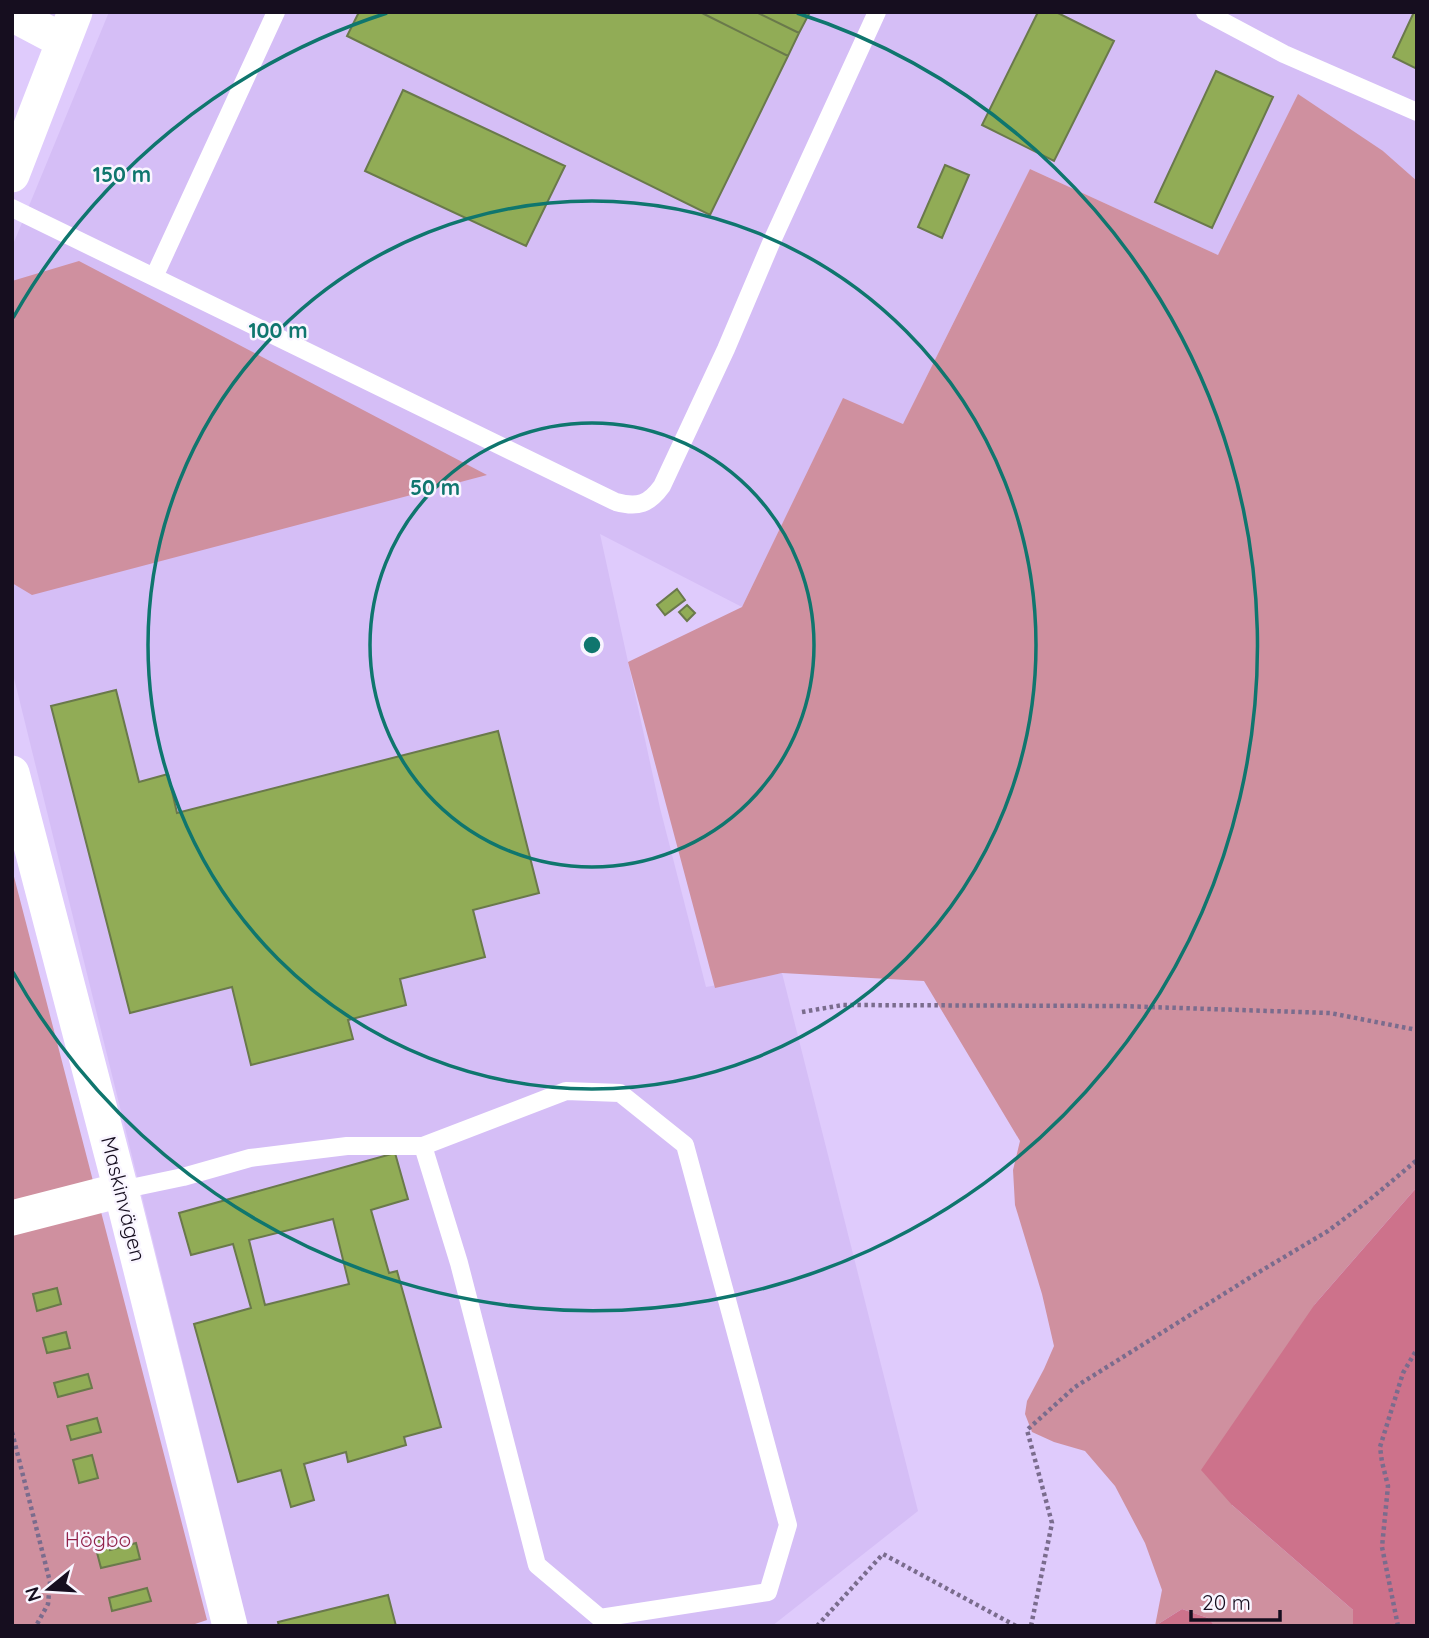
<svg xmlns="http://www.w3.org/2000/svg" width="1429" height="1638" viewBox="0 0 1429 1638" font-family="Quicksand,sans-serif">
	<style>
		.built { fill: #d5bef6 }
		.green { fill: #cf909f }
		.forest { fill: #cd728b }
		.building { fill: #91ac56; stroke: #6a794b; stroke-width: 2; fill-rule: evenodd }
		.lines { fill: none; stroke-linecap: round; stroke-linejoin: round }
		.path { stroke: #7a6c8d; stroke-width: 4.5; stroke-dasharray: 3.5 3.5; stroke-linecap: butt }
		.service { stroke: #fff; stroke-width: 18 }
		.minor { stroke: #fff; stroke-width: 35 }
		.ring { fill: none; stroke: #0f766e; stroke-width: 3.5 }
		.labels { text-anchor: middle; stroke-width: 5; stroke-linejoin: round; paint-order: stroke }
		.street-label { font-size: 21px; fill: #160e1f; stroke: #f9f5ff }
		.park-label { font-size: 21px; fill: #90224a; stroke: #f9f5ff }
		.centre { fill: #0f766e; stroke: #f9f5ff; stroke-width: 3.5 }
		.ring-label { font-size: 21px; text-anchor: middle; font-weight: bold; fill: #0f766e; stroke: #f9f5ff; stroke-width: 5; stroke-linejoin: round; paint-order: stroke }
	</style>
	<rect width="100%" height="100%" fill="#dfcbfc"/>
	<path class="built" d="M109,12H1417V181L1383,151L1218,255L1030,169L903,424L843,399L742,607L600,534L660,808L706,987L782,973L918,1511L772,1626H248L12,670V247Z"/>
	<path class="green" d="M1298,94L1383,151L1417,181V1187L1315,1304L1232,1505L1353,1610V1626H1215L1208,1618L1182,1609L1155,1626L1162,1590L1145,1543L1115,1486L1085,1451L1054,1442L1032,1432L1025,1414L1027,1401L1044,1369L1054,1346L1042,1294L1015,1205L1013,1170L1020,1141L924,981L782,973L715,988L628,662L742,607L843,398L903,424L1030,169L1218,255Z
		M79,261L487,475L32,595L12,583V281Z
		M12,869L207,1620L189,1626H12Z"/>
	<path class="forest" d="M1417,1187V1626H1353V1610L1232,1505L1201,1470L1315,1304Z
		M1182,1609L1208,1618L1215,1626H1155Z"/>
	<path class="building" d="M359,12H700L788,56L710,215L347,36Z
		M700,12H756L799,33L788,56Z
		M756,12H810L799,33Z
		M1038,12H1056L1114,41L1054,161L982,125Z
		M1414,12H1417V69L1393,57Z
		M1216,71L1273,97L1212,228L1155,202Z
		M403,90L565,166L526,246L365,171Z
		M945,165L969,175L942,238L918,227Z
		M677,589L685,600L665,615L657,605Z
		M687,605L695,613L687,621L679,612Z
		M116,690L139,782L168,774L177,813L498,731L539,893L473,910L485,957L400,979L406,1005L348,1020L353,1039L251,1065L232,987L130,1013L51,706Z
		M395,1153L408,1199L371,1210L389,1273L397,1271L441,1427L404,1437L406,1445L348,1462L346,1452L304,1464L314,1500L291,1507L281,1470L238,1482L194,1324L251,1308L233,1244L191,1255L179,1213ZM333,1219L349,1284L265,1305L249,1240Z
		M57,1288L61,1304L37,1311L33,1294Z
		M66,1332L70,1348L47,1353L43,1338Z
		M88,1374L92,1388L58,1397L54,1383Z
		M97,1418L101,1432L71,1440L67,1426Z
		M92,1455L98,1478L79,1483L73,1460Z
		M107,1538L110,1550L136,1543L140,1559L101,1568L94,1541Z
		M147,1588L151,1601L112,1611L109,1598Z
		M388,1595L396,1626H279L278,1622Z"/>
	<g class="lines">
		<path class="path" d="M802,1012L843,1005L1120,1006L1330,1013L1417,1030
			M12,1432L50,1582L48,1604L36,1626
			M817,1626L883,1554L1016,1626
			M1031,1626L1052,1523L1027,1430L1075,1387L1254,1275L1328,1231L1368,1201L1417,1160
			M1398,1626L1382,1547L1388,1486L1382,1462L1380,1447L1403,1373L1417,1349"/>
		<path class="service" d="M1205,12L1284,54L1417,112
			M12,208L616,502C638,508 649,504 662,486L726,349L771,243L877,12
			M154,277L276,12
			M121,1190L183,1177L250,1158L347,1146H423L459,1263L537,1565L600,1618L768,1592L788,1525L685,1145L620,1093L566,1091L423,1146"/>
		<path class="minor" d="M12,14L63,41
			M12,175L75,12
			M12,773L121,1190L230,1626
			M12,1218L121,1190"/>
	</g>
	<g class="ring">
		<circle cx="592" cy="645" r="222"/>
		<circle cx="592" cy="645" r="444"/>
		<path d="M13 318A665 665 0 0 1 387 13M797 13A665 665 0 1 1 13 972"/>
	</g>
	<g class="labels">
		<g class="street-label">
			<text transform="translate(123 1199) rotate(76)" y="7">Maskinvägen</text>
		</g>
		<g class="park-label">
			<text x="98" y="1547">Högbo</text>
		</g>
	</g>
	<circle cx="592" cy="645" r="10" class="centre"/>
	<g class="ring-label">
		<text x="122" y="182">150 m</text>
		<text x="278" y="338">100 m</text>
		<text x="435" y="495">50 m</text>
	</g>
	<rect width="1429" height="1638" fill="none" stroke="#160e1f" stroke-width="28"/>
	<g transform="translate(49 1589) rotate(252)" stroke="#f9f5ff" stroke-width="5" paint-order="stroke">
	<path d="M0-5L12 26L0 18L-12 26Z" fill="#160e1f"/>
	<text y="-10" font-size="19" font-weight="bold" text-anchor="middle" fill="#160e1f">N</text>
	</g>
	<path d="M1191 1610v10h89v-10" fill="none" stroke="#160e1f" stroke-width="3.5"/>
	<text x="1202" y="1610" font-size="21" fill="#160e1f" stroke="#f9f5ff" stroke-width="5" paint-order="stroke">20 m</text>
</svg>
